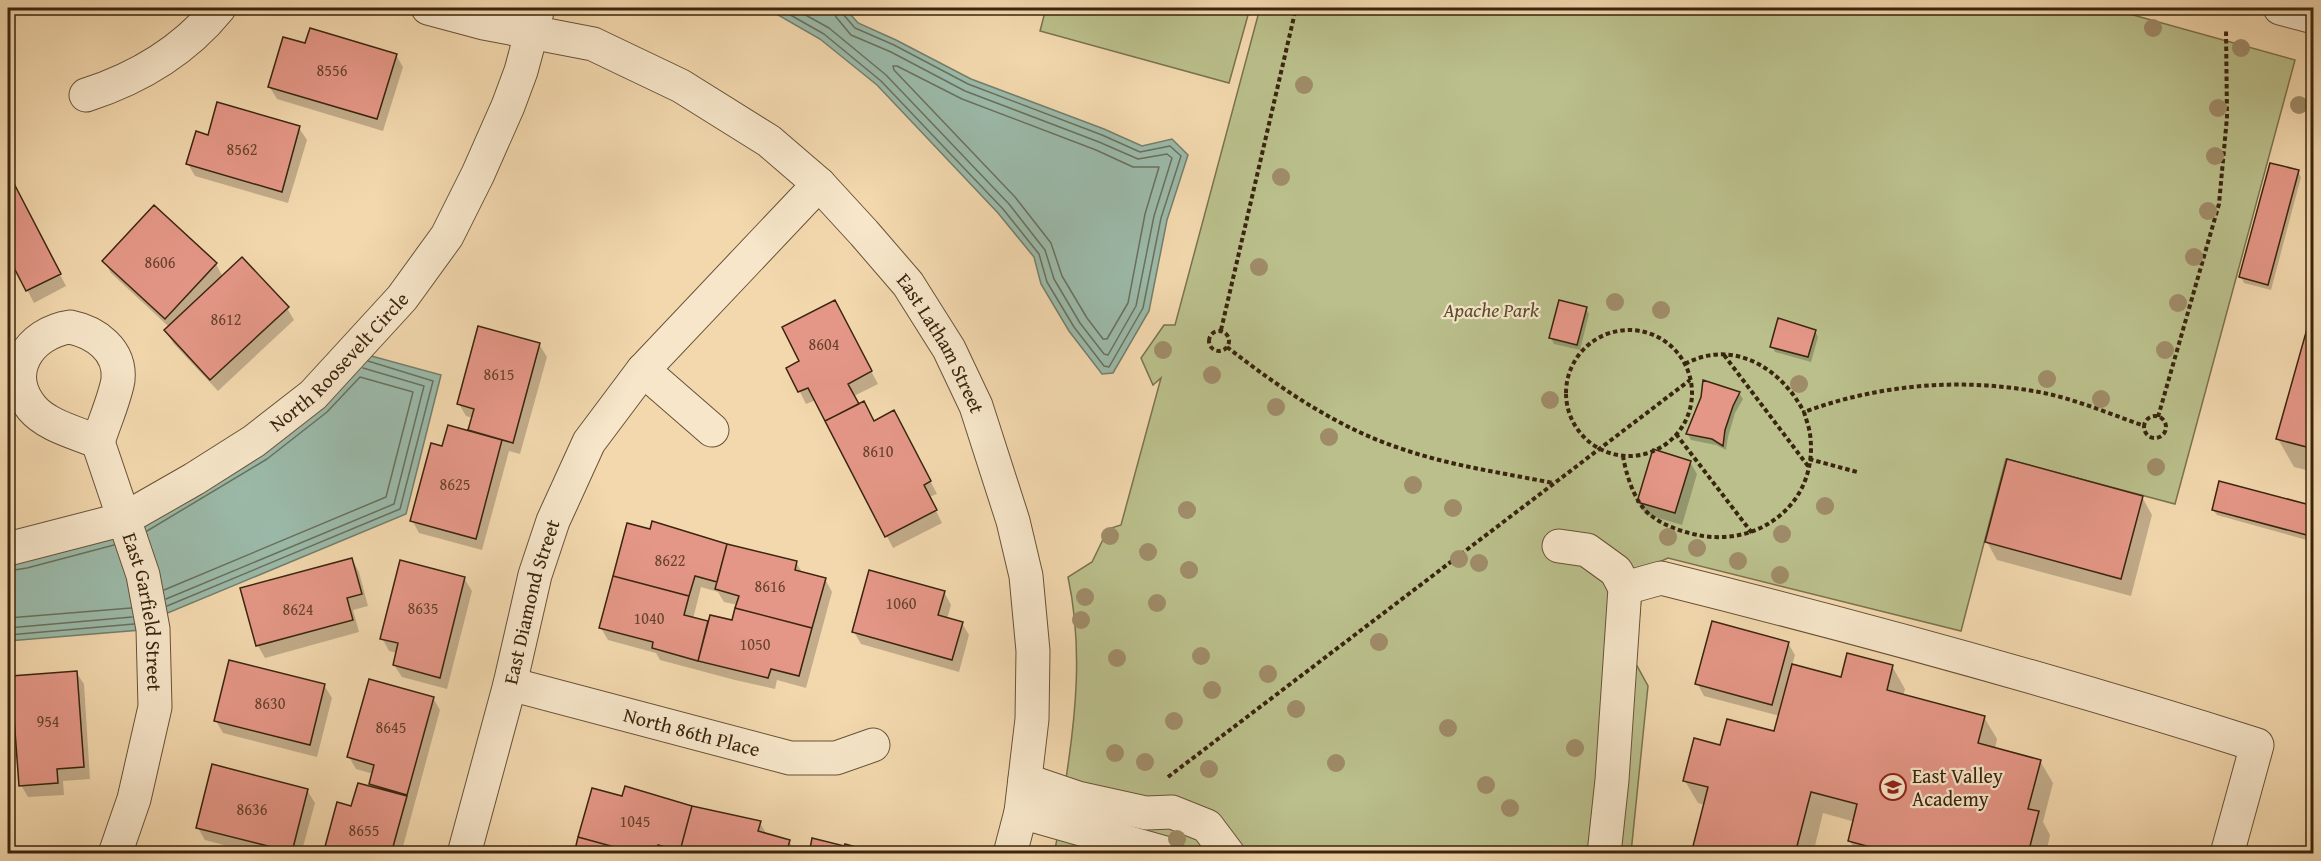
<svg xmlns="http://www.w3.org/2000/svg" width="2321" height="861" viewBox="0 0 2321 861" font-family="'Gentium Book Plus',serif">
	<style>
		.green { fill: #babf8b; stroke: #7a724d; stroke-width: 1.5 }
		.water { fill: #9bbaaa; stroke: #747e6c; stroke-width: 1.5 }
		.shadow { fill: #0003; fill-rule: evenodd }
		.lines { fill: none; stroke-linecap: round; stroke-linejoin: round }
		.shore { stroke: #6a705c; stroke-width: 1.5 }
		.building { fill: #e59787; stroke: #3a250f; stroke-width: 1.5 }
		.minor-casing { stroke: #685237; stroke-width: 35 }
		.path { stroke: #3a250f; stroke-width: 4; stroke-dasharray: 4.5 3; stroke-linecap: butt }
		.minor { stroke: #f7e6ca; stroke-width: 33 }
		.tree { fill: #9f8b68 }
		.labels { text-anchor: middle; stroke-width: 4.5; stroke-linejoin: round; paint-order: stroke }
		.number-label { font-size: 16px; fill: #65422d }
		.park-label { font-size: 20px; font-style: italic; fill: #5a4c2e; stroke: #f7e6ca }
		.street-label { font-size: 20px; fill: #3a250f; stroke: #f7e6ca }
		.poi-label { font-size: 20px; fill: #3a250f; stroke: #f7e6ca; text-anchor: start }
	</style>
	<rect width="100%" height="100%" fill="#f3d8ae"/>
	<filter id="stains"><feTurbulence type="fractalNoise" baseFrequency=".00333" numOctaves="4"/><feColorMatrix values="0 0 0 0 .2 0 0 0 0 .09 0 0 0 0 .02 0 0 0 .5 -.17"/></filter>
	<radialGradient id="worn" r=".72"><stop offset=".6" stop-color="#630" stop-opacity="0"/><stop offset="1" stop-color="#630" stop-opacity=".3"/></radialGradient>
	<path class="green" d="M1046,8H1250L1229,83L1040,31Z
		M1260,8H2108L2295,60L2175,504L2006,459L1961,631L1668,558L1650,566L1641,599L1635,662L1648,686L1631,853L1054,854C1059,831 1062,808 1065,785C1076,716 1083,647 1068,577L1092,562L1108,529L1121,525L1161,378L1153,385L1141,358L1164,325H1175Z"/>
	<path class="water" d="M766,8H845L858,23L896,40L971,79L1104,129L1142,146L1172,139L1188,155L1167,220L1149,311L1113,373L1102,374L1069,331L1041,284L1034,257L998,213L877,85L820,39Z
		M353,351L441,375L406,514L153,619V629L8,641V549L124,519Z"/>
	<path class="shadow" d="M306,45L396,55L403,67L383,131L277,99L269,86Z
		M299,128L307,140L288,203L195,176L188,164L209,137Z
		M2298,172L2301,177L2271,290L2244,283L2241,277Z
		M8,175L66,286L34,303L17,270L8,275Z
		M155,207L216,264L223,277L287,308L294,320L218,391L173,343L166,331L169,327L111,273L104,261Z
		M1586,308L1589,314L1580,350L1554,344L1551,338Z
		M2314,310V472L2294,467L2278,439Z
		M841,314L878,384L854,396L859,406L874,423L901,424L937,494L929,497L942,523L893,548L816,400L806,404L788,368L801,362Z
		M1815,331L1818,337L1811,362L1775,352L1772,346Z
		M539,344L547,357L520,454L509,451L482,550L419,533L412,520L443,448L469,432L473,418L466,416L459,404Z
		M1739,393L1743,399L1735,413L1728,437L1726,450L1716,445L1691,440L1688,434Z
		M1690,462L1697,474L1682,525L1645,514L1638,501Z
		M2142,497L2152,515L2131,596L1997,560L1987,542Z
		M2314,508V542L2217,515L2213,510Z
		M651,531L699,537L796,562L803,574L825,579L832,592L806,688L777,680L775,689L735,680L660,660L656,653L608,640L601,628ZM701,587L718,592L724,602L738,605L733,622L709,623L693,619Z
		M352,559L359,572L368,606L353,610L359,632L265,658L258,646L242,589Z
		M464,578L472,591L447,689L402,677L394,665L397,653L389,651L382,638Z
		M944,592L951,605L947,619L962,623L969,635L959,672L861,644L854,632Z
		M1788,643L1795,655L1792,666L1842,679L1892,666L1905,689L1903,696L1984,717L1997,739L1995,749L2040,761L2053,783L2043,822L2050,835L2046,854H1857L1850,841L1855,822L1823,813L1813,854H1692L1705,805L1698,803L1685,781L1721,747L1775,733L1780,716L1704,696L1697,683Z
		M76,672L84,684L90,779L63,781L64,795L28,797L21,785Z
		M324,685L332,698L317,757L223,733L216,721Z
		M433,698L440,710L401,854H325L373,788L371,784L373,774L356,769L349,757Z
		M8,710L10,715L15,797H8Z
		M307,790L315,803L301,854H257L205,840L198,828Z
		M623,798L760,823L767,835L789,841L796,854H576Z"/>
	<g class="lines">
		<path class="shore" d="M778,8L824,34L881,81L1003,209L1039,254L1047,282L1074,327L1104,366L1109,367L1143,308L1161,218L1181,156L1170,146L1140,152L1102,135L968,84L894,45L855,28L842,13L841,8
			M793,8L829,28L886,75L1009,204L1045,250L1054,279L1080,323L1104,354L1108,355L1136,306L1154,216L1172,158L1167,154L1138,159L1099,142L965,91L891,52L851,35L836,17L834,8
			M893,66H897L962,99L1096,150L1133,167H1159L1145,214L1128,303L1107,339H1103L1087,318L1062,276L1051,243L1015,197L894,70Z
			M147,531L267,459L327,412L360,377L413,392L386,497L164,590
			M8,571L27,568L114,545
			M166,599L394,504L424,386L363,368
			M167,606L400,509L433,381L368,361
			M8,618L131,608
			M8,628L132,617
			M8,635L134,624"/>
	</g>
	<path class="building" d="M310,28L397,54L377,119L268,87L283,37L305,43Z
		M217,102L300,126L282,192L186,164L196,131L208,135Z
		M2270,163L2299,170L2268,285L2239,277Z
		M8,172L61,274L26,291L9,258L8,259Z
		M154,205L217,263L165,319L102,261Z
		M242,257L289,307L210,380L164,330Z
		M835,300L872,371L848,384L859,404L825,421L808,388L798,392L786,368L799,361L782,327Z
		M1559,300L1587,307L1577,345L1549,338Z
		M2314,304V449L2276,439Z
		M1778,318L1816,330L1808,357L1770,347Z
		M478,326L540,343L513,443L468,430L474,409L457,404Z
		M1703,380L1740,392L1733,406L1725,430L1723,446L1712,439L1686,434L1701,397Z
		M864,401L874,421L894,410L931,481L924,485L937,510L885,537L825,421Z
		M448,425L502,440L476,539L410,521L431,443L442,446Z
		M1653,449L1691,461L1675,513L1637,502Z
		M2007,459L2143,496L2121,579L1985,542Z
		M2219,481L2314,506V537L2212,510Z
		M652,521L727,544L717,582L695,576L689,596L613,576L627,523L650,529Z
		M727,544L797,561L795,570L826,578L812,628L735,608L739,596L715,589Z
		M352,558L362,594L347,598L353,620L256,646L240,588Z
		M400,560L465,577L440,678L393,665L398,643L380,639Z
		M869,570L945,591L938,615L963,622L952,660L852,632Z
		M613,576L689,596L684,615L708,621L698,661L652,648L653,642L599,628Z
		M735,608L812,628L799,676L771,669L768,678L698,661L710,615L732,620Z
		M1712,621L1789,642L1772,705L1695,684Z
		M1847,653L1893,665L1887,690L1985,716L1978,743L2041,760L2028,809L2039,811L2028,854H1896L1848,841L1857,804L1811,792L1795,854H1691L1708,787L1683,781L1694,738L1720,745L1727,719L1774,731L1792,664L1841,677Z
		M229,660L325,684L310,745L214,721Z
		M77,671L84,767L57,769L58,783L19,786L11,676Z
		M369,679L434,697L407,795L369,784L374,765L347,757Z
		M212,764L308,789L292,852L196,828Z
		M358,783L407,796L391,854H323L337,802L351,806Z
		M625,786L692,806L680,851L658,845L655,854H640L578,837L592,788L622,796Z
		M692,806L761,821L758,831L790,840L786,854H691L680,851Z
		M578,837L640,854H574Z
		M812,838L844,846L845,844L880,854H809Z"/>
	<g class="lines">
		<defs>
			<g id="minor">
				<path id="s1" d="M428,8L484,23L593,44L681,86L769,141L819,184L864,233L908,284L949,349L976,406L1013,521L1026,576L1033,651L1032,719L1021,812L1010,854"/>
				<path d="M2280,8L2314,17"/>
				<path d="M86,95C139,78 184,51 219,8"/>
				<path d="M70,327C95,332 121,350 118,380C115,398 104,423 98,442C78,433 47,426 32,408C3,373 29,333 70,327Z"/>
				<path d="M643,370L712,430"/>
				<path id="s2" d="M98,442L143,575L153,629L155,707L134,799L115,854"/>
				<path d="M1559,546L1587,550L1616,571L1625,588L1612,780L1604,854"/>
				<path id="s3" d="M8,549L124,519L194,479L254,441L313,395L402,298L447,236L478,174L508,106L521,71L538,8"/>
				<path d="M1625,588L1661,578C1861,628 2060,682 2257,745L2227,854"/>
				<path id="s4" d="M510,684L790,758H836L873,745"/>
				<path d="M1025,780L1078,798L1146,813L1172,812L1207,826L1228,854"/>
				<path d="M1021,812L1169,854"/>
				<path id="s5" d="M464,854L510,684L535,575L553,521L589,442L643,370L819,184"/>
			</g>
		</defs>
		<use href="#minor" class="minor-casing"/>
		<path class="path" d="M1221,330L1296,8
			M1566 393a63 63 0 1 1 126 0a63 63 0 1 1-126 0Z
			M1209 341a10 10 0 1 1 20 0a10 10 0 1 1-20 0Z
			M1227,347C1281,389 1339,429 1405,450C1453,466 1503,473 1553,483
			M1724,355L1808,466
			M1685,364C1733,338 1781,368 1804,412
			M2144 427a11 11 0 1 1 22 0a11 11 0 1 1-22 0Z
			M2158,417L2219,204L2227,117L2226,29
			M1676,434L1752,533
			M1623,456C1626,474 1634,501 1649,514C1663,526 1685,533 1703,536C1765,545 1819,499 1810,434C1809,427 1806,419 1804,412C1880,384 1964,377 2044,393C2078,400 2112,415 2145,426
			M1809,459L1857,472
			M1168,777L1690,380"/>
		<use href="#minor" class="minor"/>
	</g>
	<g class="tree">
		<circle cx="2153" cy="28" r="9"/>
		<circle cx="2241" cy="48" r="9"/>
		<circle cx="1304" cy="85" r="9"/>
		<circle cx="2299" cy="105" r="9"/>
		<circle cx="2218" cy="108" r="9"/>
		<circle cx="2215" cy="156" r="9"/>
		<circle cx="1281" cy="177" r="9"/>
		<circle cx="2208" cy="211" r="9"/>
		<circle cx="2194" cy="257" r="9"/>
		<circle cx="1259" cy="267" r="9"/>
		<circle cx="1615" cy="302" r="9"/>
		<circle cx="2178" cy="303" r="9"/>
		<circle cx="1661" cy="310" r="9"/>
		<circle cx="1163" cy="350" r="9"/>
		<circle cx="2165" cy="350" r="9"/>
		<circle cx="1212" cy="375" r="9"/>
		<circle cx="2047" cy="379" r="9"/>
		<circle cx="1799" cy="384" r="9"/>
		<circle cx="2101" cy="399" r="9"/>
		<circle cx="1550" cy="400" r="9"/>
		<circle cx="1276" cy="407" r="9"/>
		<circle cx="1329" cy="437" r="9"/>
		<circle cx="2156" cy="467" r="9"/>
		<circle cx="1413" cy="485" r="9"/>
		<circle cx="1825" cy="506" r="9"/>
		<circle cx="1453" cy="508" r="9"/>
		<circle cx="1187" cy="510" r="9"/>
		<circle cx="1782" cy="534" r="9"/>
		<circle cx="1110" cy="536" r="9"/>
		<circle cx="1668" cy="537" r="9"/>
		<circle cx="1697" cy="548" r="9"/>
		<circle cx="1148" cy="552" r="9"/>
		<circle cx="1459" cy="559" r="9"/>
		<circle cx="1738" cy="561" r="9"/>
		<circle cx="1479" cy="563" r="9"/>
		<circle cx="1189" cy="570" r="9"/>
		<circle cx="1780" cy="575" r="9"/>
		<circle cx="1085" cy="597" r="9"/>
		<circle cx="1157" cy="603" r="9"/>
		<circle cx="1081" cy="620" r="9"/>
		<circle cx="1379" cy="642" r="9"/>
		<circle cx="1201" cy="656" r="9"/>
		<circle cx="1117" cy="658" r="9"/>
		<circle cx="1268" cy="674" r="9"/>
		<circle cx="1212" cy="690" r="9"/>
		<circle cx="1296" cy="709" r="9"/>
		<circle cx="1174" cy="721" r="9"/>
		<circle cx="1448" cy="728" r="9"/>
		<circle cx="1575" cy="748" r="9"/>
		<circle cx="1115" cy="753" r="9"/>
		<circle cx="1145" cy="762" r="9"/>
		<circle cx="1336" cy="763" r="9"/>
		<circle cx="1209" cy="769" r="9"/>
		<circle cx="1486" cy="785" r="9"/>
		<circle cx="1510" cy="808" r="9"/>
		<circle cx="1177" cy="839" r="9"/>
	</g>
	<defs>
		<symbol id="school-ring" viewBox="-11 -11 22 22"><circle r="9.5" fill="#f7e6ca" stroke="#8f2418" stroke-width="1.5"/><path d="M0-5L7-2L0 1L-7-2ZM-4 1L0 2.5L4 1V4Q0 6-4 4Z" fill="#8f2418"/></symbol>
	</defs>
	<g fill-rule="evenodd">
		<use href="#school-ring" x="1878" y="772" width="30" height="30"/>
	</g>
	<g class="labels">
		<g class="number-label">
			<text x="332" y="76">8556</text>
			<text x="242" y="155">8562</text>
			<text x="160" y="268">8606</text>
			<text x="226" y="325">8612</text>
			<text x="824" y="350">8604</text>
			<text x="499" y="380">8615</text>
			<text x="878" y="457">8610</text>
			<text x="455" y="490">8625</text>
			<text x="670" y="566">8622</text>
			<text x="770" y="592">8616</text>
			<text x="901" y="609">1060</text>
			<text x="423" y="614">8635</text>
			<text x="298" y="615">8624</text>
			<text x="649" y="624">1040</text>
			<text x="755" y="650">1050</text>
			<text x="270" y="709">8630</text>
			<text x="48" y="727">954</text>
			<text x="391" y="733">8645</text>
			<text x="252" y="815">8636</text>
			<text x="635" y="827">1045</text>
			<text x="364" y="836">8655</text>
		</g>
		<g class="park-label">
			<text x="1491" y="317">Apache Park</text>
		</g>
		<g class="street-label">
			<text dy="7" stroke="none"><textPath href="#s1" startOffset="638">East Latham Street</textPath></text>
			<text dy="7" stroke="none"><textPath href="#s3" startOffset="388">North Roosevelt Circle</textPath></text>
			<text dy="7" stroke="none"><textPath href="#s5" startOffset="261">East Diamond Street</textPath></text>
			<text dy="7" stroke="none"><textPath href="#s2" startOffset="177">East Garfield Street</textPath></text>
			<text dy="7" stroke="none"><textPath href="#s4" startOffset="188">North 86th Place</textPath></text>
		</g>
		<g class="poi-label">
			<text x="1912" y="783">East Valley<tspan x="1912" dy="23">Academy</tspan></text>
		</g>
	</g>
	<rect width="2321" height="861" fill="none" stroke="#f3d8ae" stroke-width="30"/>
	<rect x="9" y="9" width="2303" height="843" fill="none" stroke="#3a250f" stroke-width="3"/>
	<rect x="15" y="15" width="2291" height="831" fill="none" stroke="#3a250f" stroke-width="1.5"/>
	<rect width="100%" height="100%" filter="url(#stains)"/>
	<rect width="100%" height="100%" fill="url(#worn)"/>
</svg>
